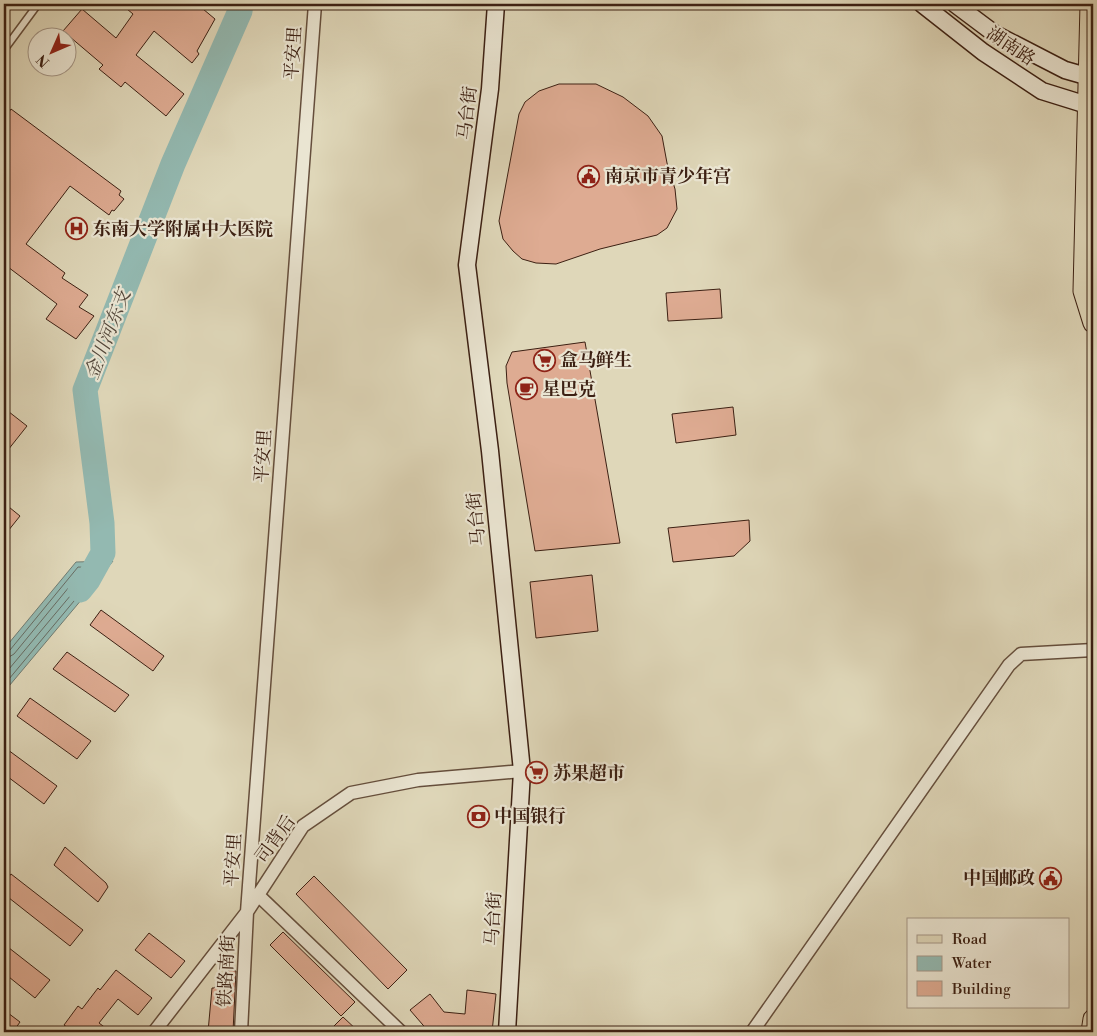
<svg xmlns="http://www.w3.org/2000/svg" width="1097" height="1036" viewBox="0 0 1097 1036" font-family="'Libre Bodoni','Noto Serif SC',serif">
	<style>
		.water { fill: #93b9b1; stroke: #707c72 }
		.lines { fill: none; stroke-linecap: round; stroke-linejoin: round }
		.shore { stroke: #686c62; stroke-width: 1 }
		.river { stroke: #93b9b1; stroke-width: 25 }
		.building { fill: #deab92; stroke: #3c2013 }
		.lane-casing { stroke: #654e3c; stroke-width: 9 }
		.street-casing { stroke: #654e3c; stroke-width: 15 }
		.secondary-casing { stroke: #3c2013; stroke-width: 19 }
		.primary-casing { stroke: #3c2013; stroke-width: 21 }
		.lane { stroke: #eae5d2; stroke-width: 6 }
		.street { stroke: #eae5d2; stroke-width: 12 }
		.secondary { stroke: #eae5d2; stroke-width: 16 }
		.primary { stroke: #dfd7b9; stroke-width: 19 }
		.labels { text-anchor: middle; stroke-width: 4.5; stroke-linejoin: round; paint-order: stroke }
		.street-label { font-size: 18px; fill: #3c2013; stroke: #eae5d2 }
		.poi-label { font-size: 18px; font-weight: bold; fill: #3c2013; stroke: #eae5d2; text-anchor: start }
		.water-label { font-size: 19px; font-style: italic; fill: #52463a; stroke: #eae5d2 }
	</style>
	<rect width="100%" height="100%" fill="#dfd7b9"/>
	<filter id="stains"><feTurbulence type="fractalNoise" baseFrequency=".004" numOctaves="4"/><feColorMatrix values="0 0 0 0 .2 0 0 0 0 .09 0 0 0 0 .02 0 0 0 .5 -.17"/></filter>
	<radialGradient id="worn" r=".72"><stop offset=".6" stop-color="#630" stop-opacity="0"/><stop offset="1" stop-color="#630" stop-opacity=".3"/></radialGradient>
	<path class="water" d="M113,561L98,580L4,692V649L76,562Z"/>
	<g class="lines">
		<path class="shore" d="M4,652L10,650L78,567L99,568V571L4,685
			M4,658L9,657L14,654L74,581L81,574H85L86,577L4,675"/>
		<path class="river" d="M80,590L88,580L103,553L102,523L85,390L173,164L240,11L241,4"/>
	</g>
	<path class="building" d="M121,4H197L215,19L197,51L199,54L192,63L154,31L136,55L184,94L166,116L125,82L121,87L99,69L103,65L63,31L82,9L116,38L133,14Z
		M559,84H596L623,97L648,116L662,136L667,163L675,189L677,209L667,228L657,235L600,249L556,264L536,263L522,259L513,251L503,239L499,221L519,114L525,102L539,91Z
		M11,109L121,191L119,195L124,199L114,211L112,210L109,215L70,186L26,244L65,273L62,278L88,295L79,307L94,316L76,339L46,319L57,304L4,264V120Z
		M720,289L722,318L668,321L666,293Z
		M585,342L620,543L535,551L507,383L506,366L512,352Z
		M733,407L736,435L676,443L672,414Z
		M4,408L27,426L4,455Z
		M4,503L20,516L4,536Z
		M749,520L750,541L734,556L673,562L668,528Z
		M592,575L598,631L536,638L530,582Z
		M101,610L164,656L153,671L90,625Z
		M67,652L129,695L115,712L53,669Z
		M30,698L91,741L77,759L17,716Z
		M4,747L57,786L44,804L4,774Z
		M65,847L106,883L108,887L98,902L54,865Z
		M11,874L83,930L70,946L4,894V883Z
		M314,876L407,970L388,989L296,894Z
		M283,932L355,1002L341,1016L270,945Z
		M149,933L185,961L171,978L135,950Z
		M4,944L50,980L35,998L4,973Z
		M116,970L152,998L138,1015L118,999L99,1023L111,1032H74L64,1025L78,1006L82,1009L98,988L100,990Z
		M229,970L236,971L233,1032H208L212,988H214Z
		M467,990L496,994L492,1032H429L410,1010L430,994L444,1012L465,1014Z
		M4,1010L20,1022L13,1032H4Z
		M343,1017L359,1032H328Z"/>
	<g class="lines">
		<defs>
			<path id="lane" d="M4,50L38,4"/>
			<path id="street" d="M258,895L401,1032
				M154,1032L247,912L303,826L351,793L418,780L522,771
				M241,1032L247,912L315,4
				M752,1032L1009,665L1021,654L1093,650"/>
			<path id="secondary" d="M496,4L490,89L467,265L490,451L522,771L507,1032
				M922,4L983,52L1042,91L1087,105H1093
				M955,4L995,34L1065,70L1093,78"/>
			<path id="primary" d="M1090,4L1083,291L1093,323
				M1091,1032L1093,1019"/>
		</defs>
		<use href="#lane" class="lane-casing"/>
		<use href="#street" class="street-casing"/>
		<use href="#secondary" class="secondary-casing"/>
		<use href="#primary" class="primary-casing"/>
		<use href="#lane" class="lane"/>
		<use href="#street" class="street"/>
		<use href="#secondary" class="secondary"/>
		<use href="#primary" class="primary"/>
	</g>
	<defs>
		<symbol id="civic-ring" viewBox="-11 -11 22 22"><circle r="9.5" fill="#eae5d2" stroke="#8f2418" stroke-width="1.5"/><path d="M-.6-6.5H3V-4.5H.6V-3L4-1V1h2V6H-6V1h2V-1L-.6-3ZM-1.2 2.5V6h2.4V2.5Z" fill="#8f2418"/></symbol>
		<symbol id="hospital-ring" viewBox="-11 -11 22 22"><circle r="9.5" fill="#eae5d2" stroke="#8f2418" stroke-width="1.5"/><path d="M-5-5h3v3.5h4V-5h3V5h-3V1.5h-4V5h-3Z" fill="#8f2418"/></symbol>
		<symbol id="supermarket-ring" viewBox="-11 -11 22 22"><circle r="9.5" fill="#eae5d2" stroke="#8f2418" stroke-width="1.5"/><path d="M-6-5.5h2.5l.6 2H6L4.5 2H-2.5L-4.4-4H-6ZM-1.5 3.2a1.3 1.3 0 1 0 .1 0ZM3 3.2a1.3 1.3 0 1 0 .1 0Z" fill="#8f2418"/></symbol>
		<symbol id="cafe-ring" viewBox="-11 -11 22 22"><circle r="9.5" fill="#eae5d2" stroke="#8f2418" stroke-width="1.5"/><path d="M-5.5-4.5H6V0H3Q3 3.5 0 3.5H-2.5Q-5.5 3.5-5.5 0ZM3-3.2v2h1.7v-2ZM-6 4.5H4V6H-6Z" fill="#8f2418"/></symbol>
		<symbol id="bank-ring" viewBox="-11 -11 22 22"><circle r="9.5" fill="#eae5d2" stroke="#8f2418" stroke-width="1.5"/><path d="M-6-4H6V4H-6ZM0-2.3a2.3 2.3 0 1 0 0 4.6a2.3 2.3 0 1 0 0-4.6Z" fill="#8f2418"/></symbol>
	</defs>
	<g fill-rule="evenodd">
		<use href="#civic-ring" x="576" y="164" width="25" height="25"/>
		<use href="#hospital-ring" x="64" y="216" width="25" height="25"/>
		<use href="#supermarket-ring" x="532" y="348" width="25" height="25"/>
		<use href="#cafe-ring" x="514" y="376" width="25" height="25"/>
		<use href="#supermarket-ring" x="524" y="760" width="25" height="25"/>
		<use href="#bank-ring" x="466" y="804" width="25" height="25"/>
		<use href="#civic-ring" x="1038" y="866" width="25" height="25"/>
	</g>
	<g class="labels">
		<g class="street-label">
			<text transform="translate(1011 46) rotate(34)" y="6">湖南路</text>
			<text transform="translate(293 53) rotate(-86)" y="6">平安里</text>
			<text transform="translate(467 113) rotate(-83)" y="6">马台街</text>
			<text transform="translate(263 456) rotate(-86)" y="6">平安里</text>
			<text transform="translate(476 519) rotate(-96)" y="6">马台街</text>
			<text transform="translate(275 839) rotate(-54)" y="6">司背后</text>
			<text transform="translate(233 860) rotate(-86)" y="6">平安里</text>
			<text transform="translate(493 919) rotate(-87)" y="6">马台街</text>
			<text transform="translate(226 971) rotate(-87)" y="6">铁路南街</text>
		</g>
		<g class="poi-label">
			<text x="605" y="182">南京市青少年宫</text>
			<text x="93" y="235">东南大学附属中大医院</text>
			<text x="560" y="366">盒马鲜生</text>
			<text x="542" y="395">星巴克</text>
			<text x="553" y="779">苏果超市</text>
			<text x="494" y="822">中国银行</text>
			<text x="1035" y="884" text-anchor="end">中国邮政</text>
		</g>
		<g class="water-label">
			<text transform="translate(107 334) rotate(-69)" y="7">金川河东支</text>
		</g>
	</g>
	<rect width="1097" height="1036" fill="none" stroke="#dfd7b9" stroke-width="20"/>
	<rect x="5" y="5" width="1087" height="1026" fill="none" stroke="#3c2013" stroke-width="2.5"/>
	<rect x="10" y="10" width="1077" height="1016" fill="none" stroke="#3c2013"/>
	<rect x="907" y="918" width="162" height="90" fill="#eae5d2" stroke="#a49686"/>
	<rect x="917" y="935" width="25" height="8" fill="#dfd7b9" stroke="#a49686"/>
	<text x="952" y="944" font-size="15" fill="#3c2013">Road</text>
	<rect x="917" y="956" width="25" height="15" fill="#93b9b1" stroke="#a49686"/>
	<text x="952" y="968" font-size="15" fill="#3c2013">Water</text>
	<rect x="917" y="981" width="25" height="15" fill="#deab92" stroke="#a49686"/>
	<text x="952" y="994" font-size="15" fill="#3c2013">Building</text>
	<g transform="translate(52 52) rotate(225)"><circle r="24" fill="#eae5d2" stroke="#a49686"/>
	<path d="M0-4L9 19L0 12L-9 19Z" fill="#8f2418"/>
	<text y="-8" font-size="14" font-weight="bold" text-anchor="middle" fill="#3c2013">N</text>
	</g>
	<rect width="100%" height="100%" filter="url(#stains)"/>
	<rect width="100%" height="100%" fill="url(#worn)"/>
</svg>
